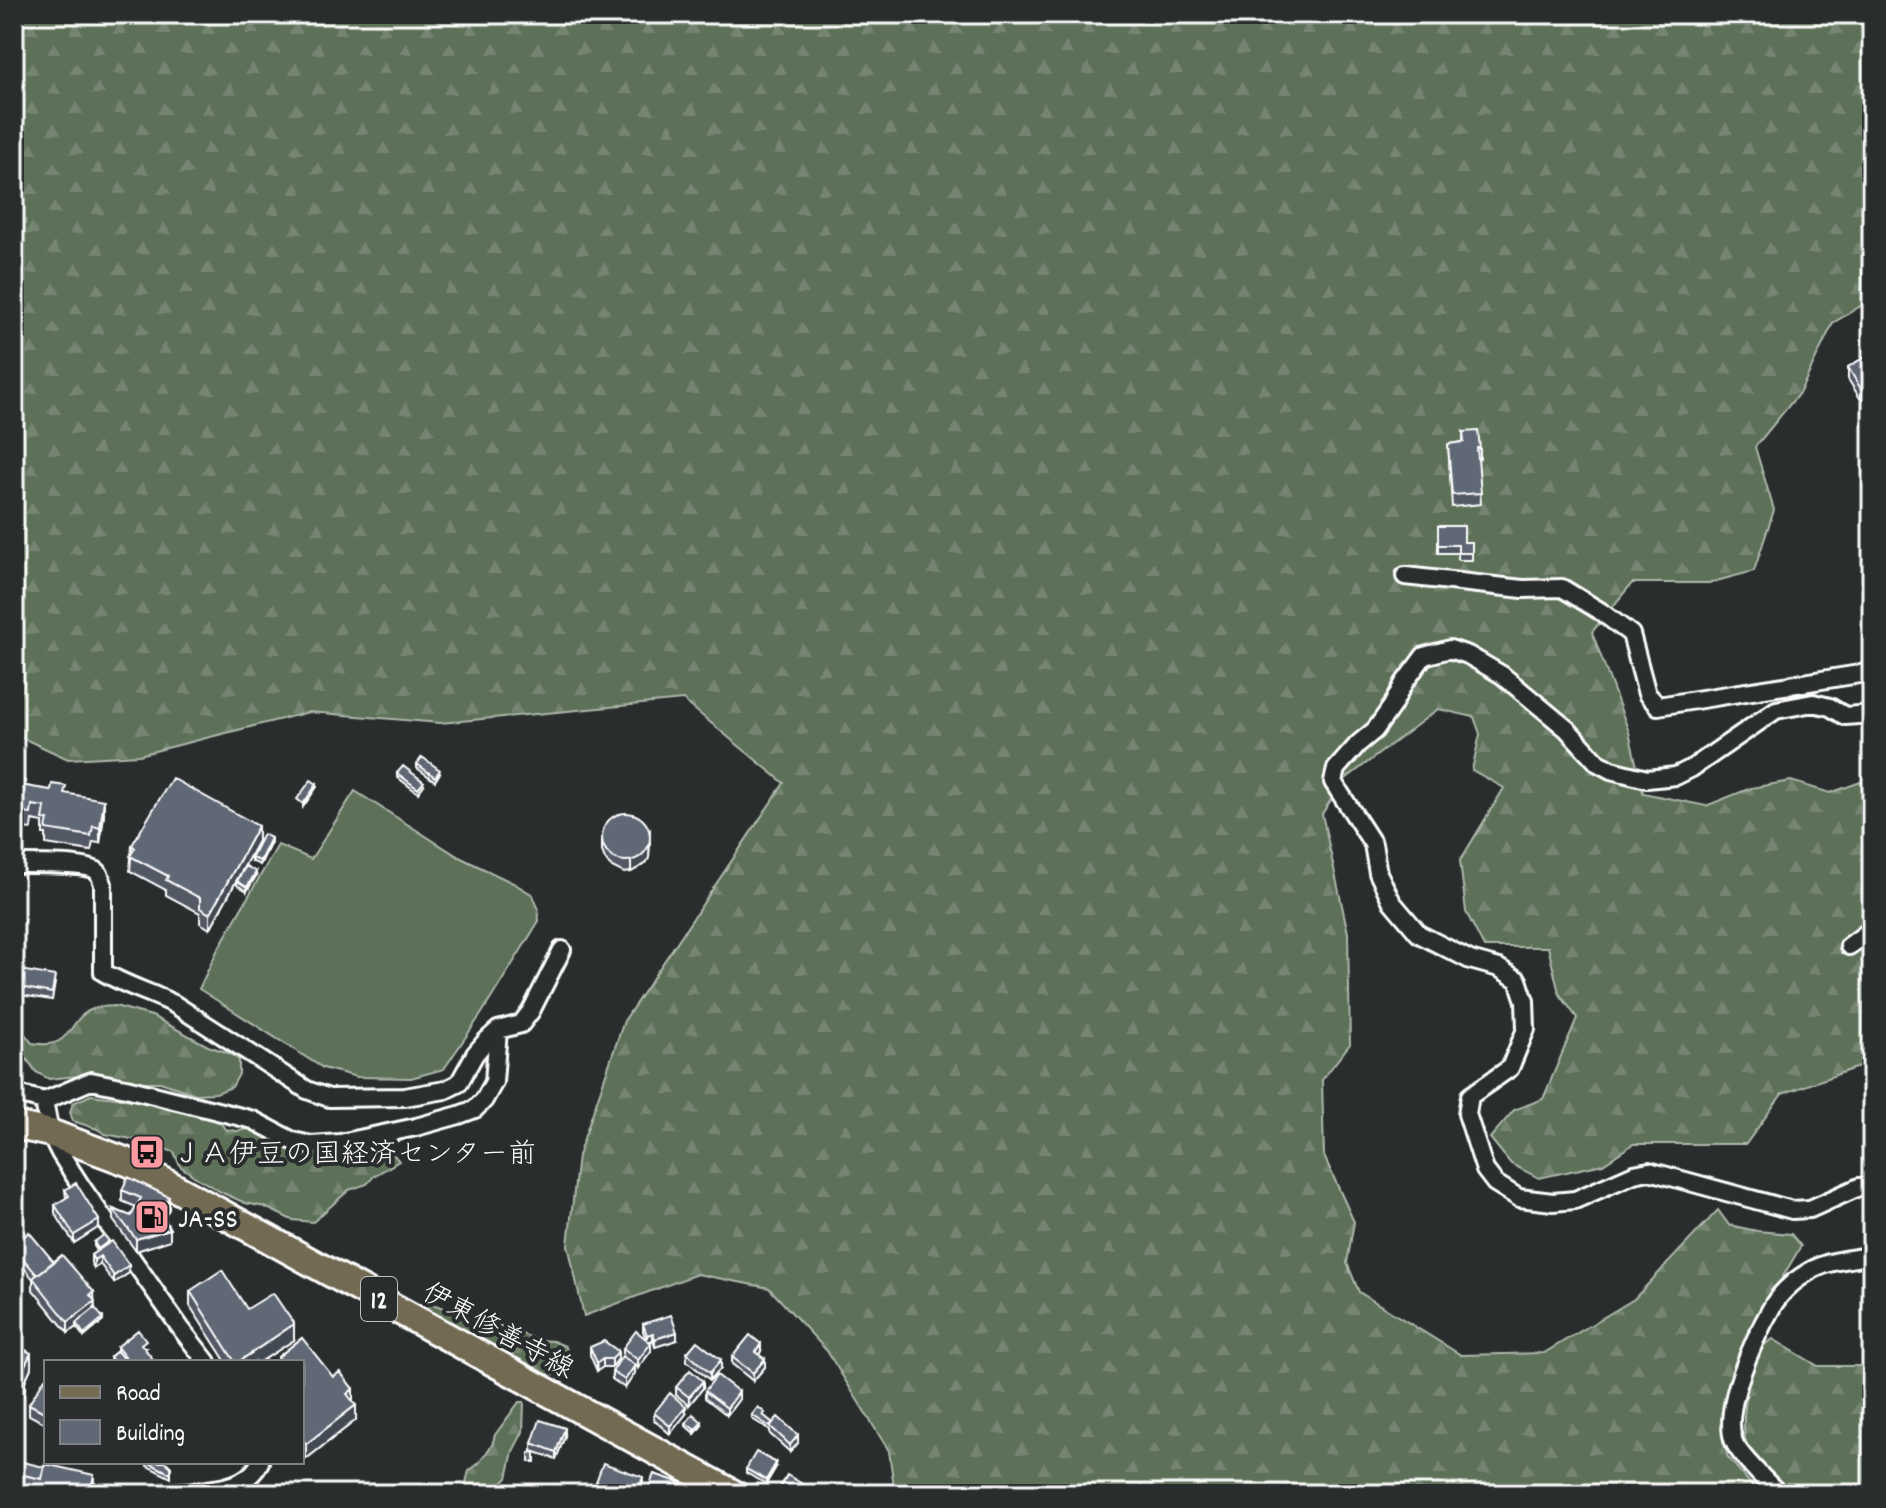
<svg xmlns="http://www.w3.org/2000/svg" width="1886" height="1508" viewBox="0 0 1886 1508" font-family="Dekko,'Klee One',sans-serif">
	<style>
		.forest { fill: url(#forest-firs); stroke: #aeb8ac; stroke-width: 2 }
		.garden { fill: #5d7059; stroke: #aeb8ac; stroke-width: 2 }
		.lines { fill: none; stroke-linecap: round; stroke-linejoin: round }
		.street-casing { stroke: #fff; stroke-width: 22 }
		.primary-casing { stroke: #fff; stroke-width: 32 }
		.street { stroke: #2a2d2e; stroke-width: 16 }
		.primary { stroke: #736b52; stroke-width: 26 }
		.wall { fill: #535965; stroke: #fff; stroke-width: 2 }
		.shaded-wall { fill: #434852; stroke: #fff; stroke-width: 2 }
		.building { fill: #606775; stroke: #fff; stroke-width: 2 }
		.labels { text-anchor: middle; stroke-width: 8; stroke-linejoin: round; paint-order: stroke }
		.shield { fill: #2a2d2e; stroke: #bfc0c0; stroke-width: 2 }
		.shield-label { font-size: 26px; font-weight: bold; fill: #fff }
		.poi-label { font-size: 28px; fill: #fff; stroke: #2a2d2e; text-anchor: start }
		.street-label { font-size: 28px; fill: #fff; stroke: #2a2d2e }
	</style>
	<defs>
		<pattern id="forest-firs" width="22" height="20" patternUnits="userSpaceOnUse" patternTransform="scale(2)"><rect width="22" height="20" fill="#5d7059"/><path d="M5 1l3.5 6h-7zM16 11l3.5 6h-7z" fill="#758572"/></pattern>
	</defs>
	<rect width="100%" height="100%" fill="#2a2d2e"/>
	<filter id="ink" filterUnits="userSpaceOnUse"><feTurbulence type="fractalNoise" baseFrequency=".0125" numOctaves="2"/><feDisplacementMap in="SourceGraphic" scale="16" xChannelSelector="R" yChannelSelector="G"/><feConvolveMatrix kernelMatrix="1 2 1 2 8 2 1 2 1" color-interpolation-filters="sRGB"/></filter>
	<g filter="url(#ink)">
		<path class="forest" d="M14,14H1872V299L1833,323L1800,392L1755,447L1774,510L1754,571L1709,583H1632L1592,632L1629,732L1643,793L1706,806L1751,788L1791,781L1830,793L1872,778V1062L1782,1094L1746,1144H1633L1603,1164L1539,1178L1511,1164L1490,1138L1514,1110L1543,1099L1577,1018L1559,993L1548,947H1484L1466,912L1460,861L1504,788L1472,770L1480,734L1474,717L1438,709L1343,781L1322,814L1348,933L1350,1044L1322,1080L1324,1156L1354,1222L1347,1263L1359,1292L1461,1355L1544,1353L1634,1299L1718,1210L1729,1225L1757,1231L1791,1234L1801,1246L1758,1318L1724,1414L1727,1456L1759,1494H895L889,1451L827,1351L769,1288L697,1274L584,1316L568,1245L578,1156L624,1021L784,783L683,700L440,723L309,712L139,755L68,759L14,734Z
			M115,1006L152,1016L208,1046L229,1053L239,1060V1074L232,1087L216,1093L196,1094L160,1082H141L95,1074L49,1079L36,1072L26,1058L14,1054V1020L32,1043C76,1051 65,1017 96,1008C101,1006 109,1007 115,1006Z
			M91,1095L148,1102L170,1110L204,1115L220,1122L225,1129L237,1131L249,1129L343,1150L382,1149L394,1155L399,1161L374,1176L367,1184L349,1190L313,1222L292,1220L265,1207L245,1203L221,1192L194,1176L180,1166L174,1152L137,1140L105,1134L97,1129L73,1121L70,1112L73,1103Z
			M426,1302L453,1311L469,1321L495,1324L538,1340L553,1341L565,1346L569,1353L555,1374L539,1375L491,1351L460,1328L451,1326L445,1318L432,1313L425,1306Z
			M1773,1339L1818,1366H1862L1872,1362V1494C1853,1494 1808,1498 1792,1490C1778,1483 1751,1457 1746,1442C1740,1421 1749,1363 1763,1346C1766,1343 1770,1341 1773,1339Z
			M519,1402H524L523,1432L513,1451L507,1478L491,1494H463L469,1471L479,1463L492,1445L495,1435Z"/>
		<path class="garden" d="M355,791L459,857L513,883L533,895L538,908L539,921L482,1013L444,1069L411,1078L357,1077L323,1068L199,989L217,951L278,845L311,859Z"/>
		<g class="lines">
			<defs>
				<path id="street" d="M1405,576L1523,589L1562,588L1600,611L1631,634L1647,694L1658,706L1872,672
					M1872,714L1845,716L1830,707L1813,703L1776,710L1692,768L1676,776L1647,779L1611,770L1598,763L1567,729L1502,675L1468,655L1450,649L1424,656L1404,683L1392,706L1375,730L1358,744L1336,769L1333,782L1373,844L1378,873L1392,902L1419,934L1470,960L1499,968L1518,980L1525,1001L1526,1029L1510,1068L1470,1096L1467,1114L1485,1170L1495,1183L1519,1198L1553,1202L1575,1200L1634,1174L1649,1171L1792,1210L1810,1209L1859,1187L1872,1186
					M14,864C29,864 90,863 98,872C100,875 102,881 103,884V972C126,986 150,992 174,1004L307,1090L329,1098L405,1097L445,1090L459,1083L475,1054L486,1041L498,1030L521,1024L531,1011L562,950
					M1849,946L1872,929
					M14,1093L44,1101L50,1133L60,1153L81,1186L182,1330L207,1362
					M44,1101L91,1081L126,1088L253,1120L293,1141L311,1145L340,1143L416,1127L459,1115L475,1109L484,1100L494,1082L498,1030
					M158,1494C189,1490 246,1495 260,1462
					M1779,1494C1768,1483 1739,1455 1734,1442C1721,1409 1755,1337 1772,1307C1778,1296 1791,1283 1802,1276C1827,1259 1844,1261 1872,1255"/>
				<path id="primary" d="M14,1125L50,1133L130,1163L734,1494"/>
			</defs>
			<use href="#street" class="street-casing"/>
			<use href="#primary" class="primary-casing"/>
			<use href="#street" class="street"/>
			<use href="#primary" class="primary"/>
		</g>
		<path class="wall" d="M1872,342V398L1870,395L1861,400L1848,379V367L1868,355V345Z
			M1463,432L1480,448V459L1478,460L1481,504L1452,507L1448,444L1463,442Z
			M1438,526L1464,542H1472V560H1458V553H1438Z
			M417,764L440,773L435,781L417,768Z
			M397,773L424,785L418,793L397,777Z
			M14,779L26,786L66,794L104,815L100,843L93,842L91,851L46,844V834H43V822L32,820L31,829L14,827Z
			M602,840L650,842L649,858L645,864L631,872L624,873L610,866L605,859L602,851Z
			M258,841L210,929L200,923V913L166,895V890L130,871L132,845Z
			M271,842L260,865L251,861V858Z
			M256,876L247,891L237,885V881Z
			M14,969L55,983L52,1000L14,994Z
			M65,1190L99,1227L74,1243L55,1213V1205L66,1198Z
			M122,1190L169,1209L164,1218L170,1240L136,1251L113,1220V1209L131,1216L136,1207L122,1201Z
			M94,1242L109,1243L129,1273L114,1283L100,1264L94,1268L91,1263V1255L97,1251L94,1246Z
			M14,1245L54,1262L94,1299L95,1308L103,1321L84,1337L76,1327L68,1333L33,1290V1279L14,1255Z
			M190,1291L247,1309L294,1340L260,1362H226L190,1306Z
			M643,1324L677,1340L655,1347L653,1340L649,1341L651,1351L638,1368L635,1365V1373L625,1388L612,1379V1372L623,1356V1348L646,1339L643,1331Z
			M302,1338L333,1377L340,1372L353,1389V1402L356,1405V1420L306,1459L302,1453V1362H278V1357Z
			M14,1344L31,1368L25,1381V1392L19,1402L14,1400Z
			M117,1347L146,1348L145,1349L155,1362H111L110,1357L117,1351Z
			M590,1347L618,1359L612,1367H603L597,1371L590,1355Z
			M761,1351L759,1355L765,1367L753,1381L732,1364V1357Z
			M687,1353L721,1368L710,1380L687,1361Z
			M46,1379V1424L29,1415V1404Z
			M676,1387L703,1388L689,1405L676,1395Z
			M705,1391L739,1399L727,1415L705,1398Z
			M654,1413L686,1414L670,1434L654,1420Z
			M752,1415L765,1417L798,1443L790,1452L770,1434V1430L752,1419Z
			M686,1423L702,1425L695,1434L686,1426Z
			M565,1436L556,1459L532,1451V1443Z
			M14,1460L94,1486L92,1494H14Z
			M147,1462L167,1463L171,1467V1478L147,1466Z
			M776,1467L766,1484L746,1473V1469Z
			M654,1474L687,1485V1494H647Z
			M596,1482L643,1484L639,1494H609L596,1490Z"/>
		<path class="shaded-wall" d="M1870,383V395L1861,400V389Z
			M317,784V787L303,807V804Z
			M104,800V815L100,843V828Z
			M258,826V841L210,929V914Z
			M650,831L649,858L645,864L631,872V861Z
			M271,838V842L260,865V861Z
			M256,872V876L247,891V887Z
			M169,1197V1209L161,1223V1212Z
			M99,1220V1227L74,1243V1235Z
			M170,1229V1240L136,1251V1239Z
			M100,1256V1264L94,1268V1260Z
			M129,1265V1273L114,1283V1276Z
			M94,1292L95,1312L76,1323V1327L68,1333V1322Z
			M103,1318V1321L84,1337V1334Z
			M294,1324V1340L260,1362H238Z
			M677,1332V1340L655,1347V1339Z
			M653,1333V1340L647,1342V1335Z
			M651,1343V1351L638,1368V1360Z
			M761,1344V1351L755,1359V1352Z
			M618,1351V1359L612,1367V1359Z
			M31,1353V1368L25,1381V1392L19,1402L20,1375Z
			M603,1359V1367L597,1371V1363Z
			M765,1359V1367L753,1381V1373Z
			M721,1360V1368L710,1380V1373Z
			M635,1365V1373L625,1388V1380Z
			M703,1381V1388L689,1405V1397Z
			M353,1389V1404L347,1394Z
			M739,1392V1399L727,1415V1408Z
			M356,1405V1420L306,1459V1444Z
			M686,1407V1414L670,1434V1426Z
			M702,1422V1425L695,1434V1430Z
			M565,1428V1436L556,1459V1452Z
			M798,1435V1443L790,1452V1445Z
			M776,1463V1467L766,1484V1480Z
			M94,1475V1486L92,1494H90Z
			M643,1477V1484L639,1494H637Z"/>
		<path class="building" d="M1872,353V386L1870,383L1861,389L1848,367Z
			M1478,431L1480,448H1477L1481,493L1452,495L1448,444L1464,442L1463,432Z
			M1438,526H1464V542H1472V553H1458V545H1438Z
			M422,757L440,770L435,777L417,764Z
			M403,766L424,782L418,789L397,773Z
			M172,778L258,826L210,914L200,908V898L166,880L168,876L130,856L135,848L132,845Z
			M14,779L26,781L25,786L51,790L52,784L66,786L64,793L104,800L100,828L93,826L91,836L46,829L48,820L43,819L45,807L32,805L31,814L14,812Z
			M311,780L317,784L303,804L297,799Z
			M602 837a24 24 0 1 1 48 0a24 24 0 1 1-48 0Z
			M263,834L271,838L260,861L251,858Z
			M246,866L256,872L247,887L237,881Z
			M14,969L55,976L52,993L14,986Z
			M128,1177L169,1197L161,1212L170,1229L136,1239L113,1209L131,1216L141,1198L122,1190Z
			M76,1183L99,1220L74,1235L55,1205L69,1196L65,1190Z
			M29,1232L54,1262L37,1275L14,1248V1245Z
			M104,1235L109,1241L98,1249L94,1242Z
			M112,1241L129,1265L114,1276L100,1256L94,1260L91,1255Z
			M62,1255L94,1292L90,1295L95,1301L68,1322L33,1278Z
			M222,1270L247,1309L273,1293L294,1324L238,1362H235L190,1291Z
			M95,1308L103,1318L84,1334L76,1323Z
			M671,1315L677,1332L655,1339L653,1333L647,1335L643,1324Z
			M138,1330L146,1340L141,1344L155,1362H129L117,1347Z
			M636,1331L651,1343L638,1360L623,1348Z
			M750,1335L761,1344L755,1352L765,1359L753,1373L732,1357Z
			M302,1338L333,1377L340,1372L353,1389L347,1394L356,1405L306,1444L302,1438V1362H282L278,1357Z
			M604,1341L618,1351L612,1359H603L597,1363L590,1347Z
			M697,1341L721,1360L710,1373L687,1353Z
			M14,1344L31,1353L20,1375L25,1377L19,1387L14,1385Z
			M117,1351L126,1362H114L110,1357Z
			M622,1356L635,1365L625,1380L612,1372Z
			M690,1370L703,1381L689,1397L676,1387Z
			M717,1375L739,1392L727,1408L705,1391Z
			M45,1378L46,1379V1413L29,1404Z
			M670,1393L686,1407L670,1426L654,1413Z
			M758,1407L765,1413L763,1415L773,1423L770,1427L752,1415Z
			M693,1414L702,1422L695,1430L686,1423Z
			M778,1417L798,1435L790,1445L770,1426Z
			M540,1420L565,1428L556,1452L532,1443Z
			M535,1452V1462H529V1453Z
			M756,1452L776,1463L766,1480L746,1469Z
			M14,1460L44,1467L41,1479L14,1473Z
			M148,1462H166L171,1467V1474Z
			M603,1463L643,1477L637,1494H631L596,1482Z
			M45,1464L94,1475L90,1494H20L21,1489L14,1487V1473L42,1479Z
			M654,1474L687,1485L685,1490L675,1486L672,1494L647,1493Z
			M787,1475L820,1494H781L778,1492Z"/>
	</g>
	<defs>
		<symbol id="bus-square" viewBox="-11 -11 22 22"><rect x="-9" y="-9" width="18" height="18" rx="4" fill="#ff9aa2" stroke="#2a2d2e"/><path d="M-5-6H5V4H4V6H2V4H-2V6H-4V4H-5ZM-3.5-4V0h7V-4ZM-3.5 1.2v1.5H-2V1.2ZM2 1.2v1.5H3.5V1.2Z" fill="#111"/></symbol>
		<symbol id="fuel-square" viewBox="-11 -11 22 22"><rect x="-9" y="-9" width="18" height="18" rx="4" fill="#ff9aa2" stroke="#2a2d2e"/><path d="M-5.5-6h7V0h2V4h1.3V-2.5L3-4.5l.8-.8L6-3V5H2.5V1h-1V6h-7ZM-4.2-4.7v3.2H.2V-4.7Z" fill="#111"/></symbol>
	</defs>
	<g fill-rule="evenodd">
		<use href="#bus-square" x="127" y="1132" width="40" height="40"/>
		<use href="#fuel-square" x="132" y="1197" width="40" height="40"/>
	</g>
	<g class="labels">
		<rect class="shield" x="361" y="1277" width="36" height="44" rx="6"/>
		<g class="shield-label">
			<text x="379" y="1308">12</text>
		</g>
		<g class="poi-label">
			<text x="173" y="1162">ＪＡ伊豆の国経済センター前</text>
			<text x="178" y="1227">JA-SS</text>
		</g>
		<g class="street-label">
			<text transform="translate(499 1329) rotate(29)" y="10">伊東修善寺線</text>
		</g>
	</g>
	<rect width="1886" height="1508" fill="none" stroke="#2a2d2e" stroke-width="48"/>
	<rect x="24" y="24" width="1838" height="1460" fill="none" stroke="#fff" stroke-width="3" filter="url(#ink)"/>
	<rect x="44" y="1360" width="260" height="104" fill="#2a2d2e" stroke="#7f8182" stroke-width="2"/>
	<rect x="60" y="1386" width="40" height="12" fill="#736b52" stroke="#7f8182" stroke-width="2"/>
	<text x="116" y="1400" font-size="24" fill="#ffffff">Road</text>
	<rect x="60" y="1420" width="40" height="24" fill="#606775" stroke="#7f8182" stroke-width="2"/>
	<text x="116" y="1440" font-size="24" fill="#ffffff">Building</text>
</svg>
